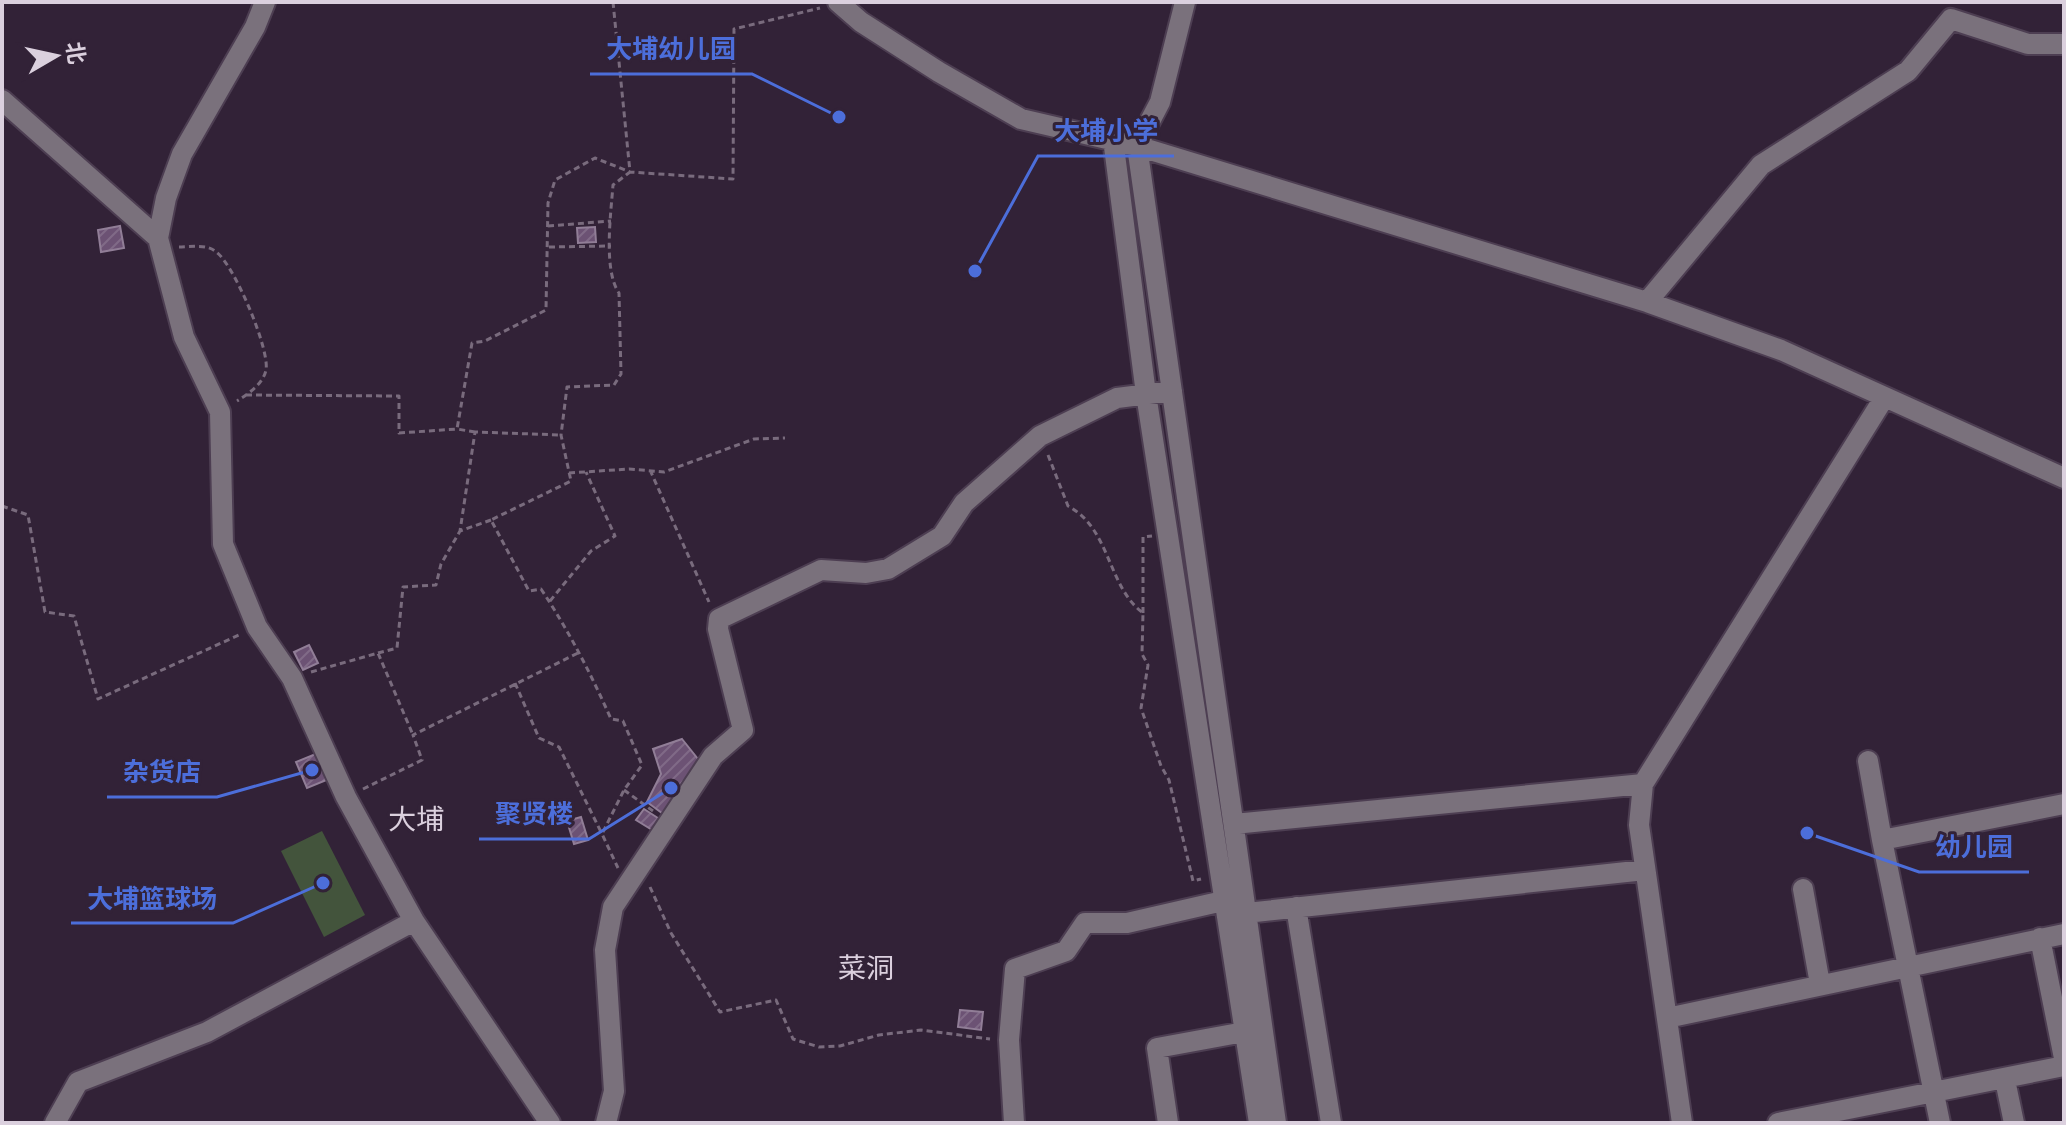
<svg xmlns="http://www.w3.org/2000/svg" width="2066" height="1125" viewBox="0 0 2066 1125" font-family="Roboto,'Noto Sans SC',sans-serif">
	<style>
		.grass { fill: #43543c }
		.building { fill: url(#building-hatch); stroke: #917e97; stroke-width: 2 }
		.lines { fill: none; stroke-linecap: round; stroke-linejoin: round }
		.minor-casing { stroke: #4d3e52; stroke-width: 24 }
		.path { stroke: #796b7d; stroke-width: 3; stroke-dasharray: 6 4; stroke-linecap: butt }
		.minor { stroke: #7a717c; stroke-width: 20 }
		.labels { text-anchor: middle; stroke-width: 6; stroke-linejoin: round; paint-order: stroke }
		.quarter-label { font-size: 28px; fill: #dbd0de; stroke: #322237 }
		.leader { fill: none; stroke: #4c6eda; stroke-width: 3 }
		.callout-dot { fill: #4c6eda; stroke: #322237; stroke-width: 3 }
		.callout-label { font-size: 26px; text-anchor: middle; font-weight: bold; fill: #4c6eda; stroke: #322237; stroke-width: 6; stroke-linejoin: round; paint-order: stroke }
	</style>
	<defs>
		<pattern id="building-hatch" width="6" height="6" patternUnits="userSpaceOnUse" patternTransform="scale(2)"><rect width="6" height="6" fill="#6c5274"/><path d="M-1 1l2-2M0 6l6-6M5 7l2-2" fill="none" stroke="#806a87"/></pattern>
	</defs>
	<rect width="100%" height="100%" fill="#322237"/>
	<path class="grass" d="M322,831L365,915L324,937L281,851Z"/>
	<path class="building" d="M120,226L124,248L101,252L98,230Z
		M595,227L596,242L578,243L577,228Z
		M309,645L318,663L303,670L294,652Z
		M682,739L702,764L670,819L647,802L661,774L653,749Z
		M318,753L329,779L307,788L296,762Z
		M644,809L664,822L657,833L636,820Z
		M581,817L588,840L574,844L567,821Z
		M960,1010L983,1012L981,1030L958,1027Z"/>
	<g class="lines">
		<defs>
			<path id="minor" d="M265,2L255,27L182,154L166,198L158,238L184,337L220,412L223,544L257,627L292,678L346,797L414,921L550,1123
				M838,2L861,22L939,72L1021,119L1137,146L1647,302L1781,350L2064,478
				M1185,2L1160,102L1137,146L1276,1123
				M2,100L158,238
				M1113,139L1146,394L1259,1123
				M1647,302L1761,165L1908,71L1951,19L2028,44H2064
				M1868,761L1882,840
				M1234,824L1643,784
				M1803,889L1820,984
				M1296,907L1331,1123
				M1246,913L1645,870
				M2040,938L2064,1058
				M1667,1018L2064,934
				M2005,1080L2014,1123
				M55,1123L78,1082L207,1032L414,921
				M606,1123L614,1091L605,950L613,907L713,756L743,730L718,629L719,619L821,570L866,573L888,569L942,536L964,503L1040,436L1117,398L1172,391
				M1014,1123L1009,1040L1015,969L1066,951L1085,923H1127L1236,898
				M1168,1123L1157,1048L1255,1030
				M1682,1123L1639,825L1643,784L1884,398
				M1778,1123L2064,1066
				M1940,1123L1882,840L2064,804"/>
		</defs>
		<use href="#minor" class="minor-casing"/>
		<path class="path" d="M613,2L630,172L613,185C611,213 603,270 619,293L621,374L614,385L567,387L561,435L571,481L491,520L529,591L541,589C569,631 591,674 611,719L623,721L642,765L624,790L602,834L618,868
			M548,226L611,221
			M179,247C190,247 206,244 215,251C233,262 270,349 266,370C263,384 248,394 237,401
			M549,247L611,246
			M246,395L399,396V433L457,429
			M475,432L457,429L472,343L485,341L546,310L548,203L555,180L595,158L630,172L733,179L734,29L820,8
			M1048,455L1068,506C1111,529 1107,586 1143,613L1142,654L1148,665L1141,708L1161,766L1169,780L1193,881L1201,879
			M650,470L709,602
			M569,473L629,469L664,472L754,439L785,438
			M2,506L28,515L45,612L74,616L98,699L239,635
			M491,520L460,531L475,432L561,435
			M550,601L591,551L615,536L586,472
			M1143,613V537L1152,536
			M378,653L397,648L403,587L436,585L441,564L460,531
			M311,672L378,653L413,735
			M515,683L539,738L559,747L602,834
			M363,789L422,760L413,735L580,652
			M624,790L653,811
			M650,887L671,933L720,1012L776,1000L793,1039L819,1047L840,1046L879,1035L921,1030L990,1039"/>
		<use href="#minor" class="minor"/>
	</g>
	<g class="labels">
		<g class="quarter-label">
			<text x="416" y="829">大埔</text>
			<text x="866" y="978">菜洞</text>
		</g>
	</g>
	<path class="leader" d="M839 117L752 74H590M975 271L1038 156H1174M312 770L217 797H107M671 788L589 839H479M1807 833L1919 872H2029M323 883L233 923H71"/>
	<g class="callout-dot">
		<circle cx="839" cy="117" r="8"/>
		<circle cx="975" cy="271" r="8"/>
		<circle cx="312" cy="770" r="8"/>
		<circle cx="671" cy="788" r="8"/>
		<circle cx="1807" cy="833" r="8"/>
		<circle cx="323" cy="883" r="8"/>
	</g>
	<g class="callout-label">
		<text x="671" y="58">大埔幼儿园</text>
		<text x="1106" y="140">大埔小学</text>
		<text x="162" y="781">杂货店</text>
		<text x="534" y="823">聚贤楼</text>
		<text x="1974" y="856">幼儿园</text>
		<text x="152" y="908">大埔篮球场</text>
	</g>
	<rect width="2066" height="1125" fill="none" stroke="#dbd0de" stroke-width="8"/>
	<g transform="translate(56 56) rotate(81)" stroke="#322237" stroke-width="6" paint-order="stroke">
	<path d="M0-6L14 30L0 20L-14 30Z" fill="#dbd0de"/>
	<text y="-12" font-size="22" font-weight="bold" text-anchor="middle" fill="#dbd0de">北</text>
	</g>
</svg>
